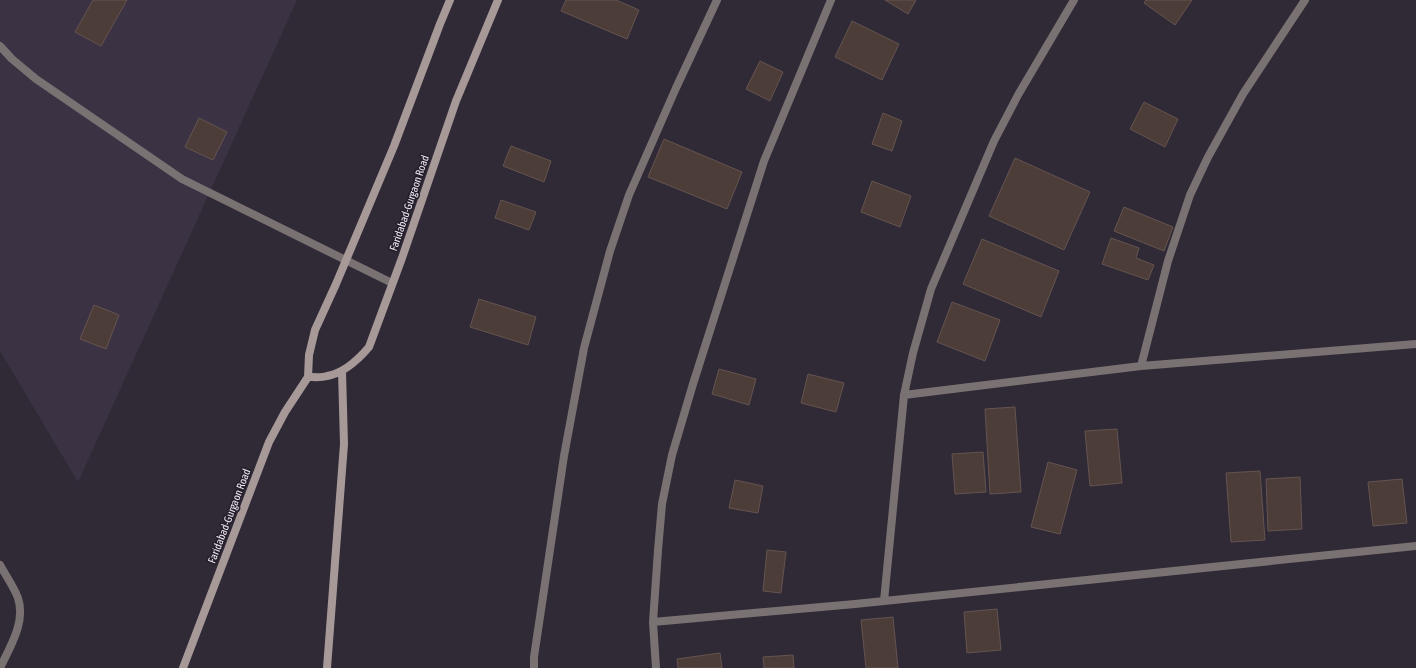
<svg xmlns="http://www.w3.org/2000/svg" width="1416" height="668" viewBox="0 0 1416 668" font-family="'Asap Condensed',sans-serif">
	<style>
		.built { fill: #3b3244 }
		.building { fill: #4d3d39; stroke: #655450 }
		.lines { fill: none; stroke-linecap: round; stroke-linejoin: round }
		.lane { stroke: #7a7272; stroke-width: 8 }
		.street { stroke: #7a7272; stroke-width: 8 }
		.secondary { stroke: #a69998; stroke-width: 8 }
		.labels { text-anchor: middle; stroke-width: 3.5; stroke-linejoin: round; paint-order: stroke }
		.street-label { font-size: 11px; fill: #eeeaf2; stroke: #26202c }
	</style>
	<rect width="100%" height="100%" fill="#302a36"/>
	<path class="built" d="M0,0H297L78,482L0,351Z"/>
	<path class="building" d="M93,0H127L101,46L75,32Z
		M566,0H616L639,10L627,39L561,11Z
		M885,0H916L908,14Z
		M1146,0H1192L1175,25L1144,3Z
		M852,21L899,44L882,80L835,57Z
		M760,61L783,72L770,101L746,89Z
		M1144,102L1178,119L1165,147L1130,129Z
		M883,113L902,121L892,151L872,144Z
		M199,118L227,132L213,160L185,147Z
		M664,139L742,172L727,209L648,177Z
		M511,146L551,161L544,182L503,166Z
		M1015,158L1090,192L1064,250L989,216Z
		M872,181L911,196L900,227L861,212Z
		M501,200L536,212L529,230L495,218Z
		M1124,207L1173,227L1164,251L1114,231Z
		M1111,238L1139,248L1136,258L1154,265L1148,280L1102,264Z
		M982,239L1059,271L1041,317L963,284Z
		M479,299L536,317L528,345L470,327Z
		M952,302L1000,320L985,361L937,342Z
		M94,305L119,315L106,349L80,339Z
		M719,369L756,379L749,405L712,394Z
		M808,374L844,383L836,412L801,403Z
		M1015,407L1021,492L990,494L985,409Z
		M1117,429L1122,483L1090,486L1085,431Z
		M983,452L986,492L955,494L952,454Z
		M1048,462L1077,470L1060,534L1031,527Z
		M1260,471L1265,540L1231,542L1226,473Z
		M1300,477L1302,529L1268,531L1266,479Z
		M1402,479L1407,523L1373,526L1368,482Z
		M735,480L763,486L758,513L729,508Z
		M767,550L786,552L781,593L763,591Z
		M997,609L1001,650L967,653L964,612Z
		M893,617L898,668H866L861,620Z
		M720,653L722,668H678L677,659Z
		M793,655L794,668H764L763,657Z"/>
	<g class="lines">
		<path class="lane" d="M0,565C6,576 14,587 18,598C26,622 10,647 0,668"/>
		<path class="street" d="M0,46L12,59L36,79L182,179L392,283
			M1141,366L1168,261L1190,195L1208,157L1243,94L1305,0
			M904,395L1141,366L1416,344
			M884,601L904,395L913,353L931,289L994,141L1018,95L1074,0
			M653,622L855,604L1416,546
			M534,668V657L564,456L584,348L610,251L629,195L676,88L717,0
			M656,668L653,622L658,550L662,504L672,455L693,384L764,161L831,0"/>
		<path class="secondary" d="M308,377C314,377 321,378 327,376C344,373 358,360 369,347L402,258L456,101L498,0
			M183,668L269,442L285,412L308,377L309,355L315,330L336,284L394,146L440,24L450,0
			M327,668L344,444L342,371"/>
	</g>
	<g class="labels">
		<g class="street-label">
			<text transform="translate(409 203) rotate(-71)" y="4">Faridabad-Gurgaon Road</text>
			<text transform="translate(229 516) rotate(-69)" y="4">Faridabad-Gurgaon Road</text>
		</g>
	</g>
</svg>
